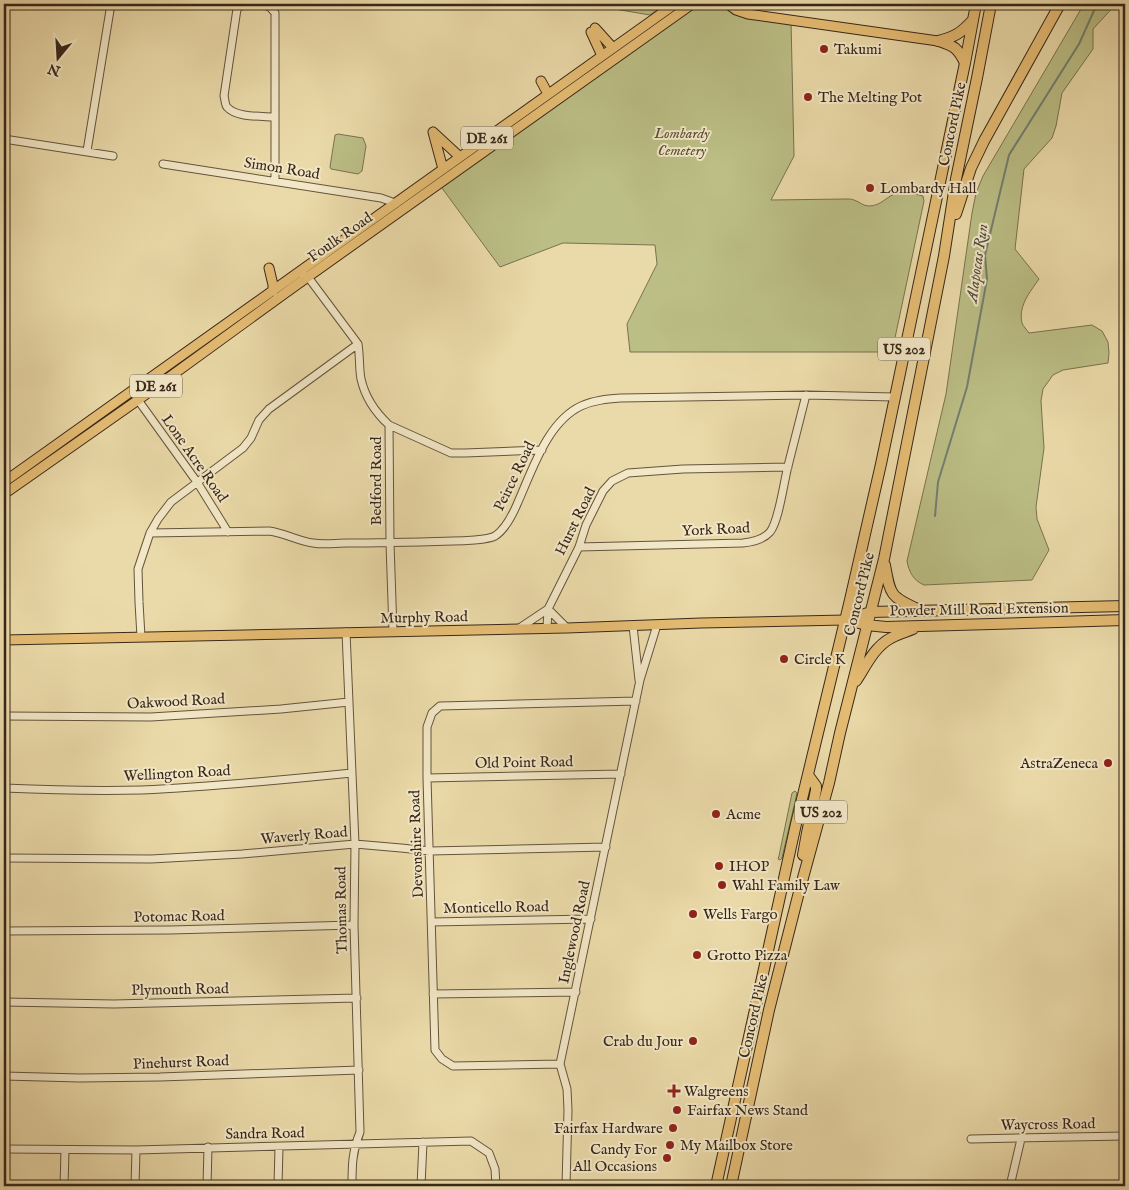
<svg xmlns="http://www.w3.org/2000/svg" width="1129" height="1190" viewBox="0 0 1129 1190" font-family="'IM FELL English',serif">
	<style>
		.green { fill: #bbbe85; stroke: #79724f }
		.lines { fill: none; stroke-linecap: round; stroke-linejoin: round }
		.stream { stroke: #717f72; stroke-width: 2 }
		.minor-casing { stroke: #64543d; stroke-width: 9 }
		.major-casing { stroke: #372719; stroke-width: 11 }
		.highway-casing { stroke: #372719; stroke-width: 12 }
		.minor { stroke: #f2e7c7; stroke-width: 7 }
		.major { stroke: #e6bd74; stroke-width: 9 }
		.highway { stroke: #e6bd74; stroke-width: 10 }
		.poi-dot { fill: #8f2418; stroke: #f2e7c7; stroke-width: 2 }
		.labels { text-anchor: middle; stroke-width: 4; stroke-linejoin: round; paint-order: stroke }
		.shield { fill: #f2e7c7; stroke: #6f614d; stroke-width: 1 }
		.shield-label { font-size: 14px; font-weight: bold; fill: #372719 }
		.poi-label { font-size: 15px; fill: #372719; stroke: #f2e7c7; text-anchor: start }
		.street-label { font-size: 15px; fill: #372719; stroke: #f2e7c7 }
		.park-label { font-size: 15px; font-style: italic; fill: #584d34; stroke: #f2e7c7 }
		.water-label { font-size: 16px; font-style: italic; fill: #4f4c3e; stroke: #f2e7c7 }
	</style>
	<rect width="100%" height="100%" fill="#ebdaa9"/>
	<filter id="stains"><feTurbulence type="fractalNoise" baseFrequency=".004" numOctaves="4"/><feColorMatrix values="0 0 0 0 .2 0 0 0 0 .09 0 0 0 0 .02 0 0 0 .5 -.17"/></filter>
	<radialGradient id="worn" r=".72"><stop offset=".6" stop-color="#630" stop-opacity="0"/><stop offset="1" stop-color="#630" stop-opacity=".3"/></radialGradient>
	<path class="green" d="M585,4H665L650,15Z
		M692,4H728L731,7L791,21L794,156L771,200L846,199C849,199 852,199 854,200C860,202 863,206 869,206C882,206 887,195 898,193C906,191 915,194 923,196L924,201L892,352H630L627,324L657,264L655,245L563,243L500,267L439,184Z
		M1084,4H1116L1093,29V49L1062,93L1056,126L1052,138L1024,169L1015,249L1039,279C1030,292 1018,306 1022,323C1023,326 1027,330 1029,333L1092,325L1102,331L1108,342L1109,353L1108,363L1063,370L1053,375L1043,389L1041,401L1044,448L1036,507L1037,519L1049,550L1032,580L924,585C913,580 909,572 907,561L946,394L972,213L976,193L983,176Z
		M338,134L363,138L366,146L362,171L358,174L331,169L330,167L335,135Z
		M795,791L797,793L782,858L780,860L778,859L779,856L792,793Z"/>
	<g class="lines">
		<path class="stream" d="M935,516L938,482L967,387L987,279L985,255L1009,155L1079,44L1097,4"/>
		<defs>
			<path id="minor" d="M243,4L237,9L224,96C225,99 225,105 227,107C236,118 262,116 275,117
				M260,4L270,7L275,13V181
				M4,139L113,156
				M87,151L111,4
				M163,164L381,198L395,203
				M303,275L308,277L358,344C360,356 359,369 361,379C365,397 376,413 389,425L390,543L393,631
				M138,400L197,482L228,532
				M389,425L451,453H465L542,450
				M150,533L269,531C285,533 298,541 313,543C324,545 336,543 347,543C383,543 418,542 453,541C462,541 488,540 495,536C506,529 513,514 518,502C532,471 547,422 581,406C594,400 608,399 621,398L806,395L894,397
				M579,547L743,543C753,542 763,540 770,532C779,521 784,481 788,466C794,442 800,418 806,395
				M548,609L567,628
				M633,626L639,680
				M547,628L548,609L579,547L586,525L603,491L612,481L628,473L683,469L788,467
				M518,629L548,609
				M346,632L355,844L354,925L360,1132C352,1152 352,1166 352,1186
				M141,637L139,602L138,569L150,533L158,519L171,502L243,448L251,438L259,420L269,409L358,344
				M4,716L151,717L281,709L349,702
				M427,778L621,774
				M4,788C50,790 96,791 142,790C212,787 282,780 352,773
				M4,858L151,859L242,854L355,844L401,848L430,851L606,847
				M432,922L591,919
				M4,931L170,930L354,925
				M433,994L576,992
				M4,1002L114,1004L357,998
				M560,1064L453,1066L442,1059L435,1050L427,778V727L432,713L440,706L636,701
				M4,1076L80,1078L160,1077L359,1070
				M971,1139L1125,1136
				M4,1149L136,1150L471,1141L489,1153L495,1169L496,1186
				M64,1186L65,1150
				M135,1186L136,1150
				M207,1186L208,1147
				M278,1186L279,1147
				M421,1186L423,1142
				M566,1186L568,1110L567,1089L560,1064L640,680L657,625
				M1010,1186L1021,1139"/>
			<path id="major" d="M728,4L736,10L748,14L938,41
				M595,28L613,48
				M591,32L602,56
				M541,81L548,94
				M433,132L443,169
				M433,132L460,157
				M269,268L273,285V291
				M4,482L675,4
				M4,494L138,400L295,286L692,4
				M4,640L567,628L701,623L845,620"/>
			<path id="highway" d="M938,41C955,37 961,33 973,20
				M939,41C954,46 958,48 965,63
				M956,214L971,168L984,141L1060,4
				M885,565C890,594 890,597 918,609
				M845,620L871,612L1125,606
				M846,620L867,625L886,627L1125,620
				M856,681C866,666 874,647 891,638C898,634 906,632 913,629
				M803,855L807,833L816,790V786L808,775
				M716,1186L796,824L850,600L881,464L965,63L976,4
				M731,1186L769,1010L798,896L829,783L840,733L884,559L944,256L956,179L977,78L991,4"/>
		</defs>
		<use href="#minor" class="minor-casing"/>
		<use href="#major" class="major-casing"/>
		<use href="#highway" class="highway-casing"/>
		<use href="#minor" class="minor"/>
		<use href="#major" class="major"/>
		<use href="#highway" class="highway"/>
	</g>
	<g class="poi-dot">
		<circle cx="824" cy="49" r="5"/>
		<circle cx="808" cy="97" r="5"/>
		<circle cx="870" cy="188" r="5"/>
		<circle cx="784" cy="659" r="5"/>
		<circle cx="1108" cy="763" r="5"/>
		<circle cx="716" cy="814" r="5"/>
		<circle cx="719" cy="866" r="5"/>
		<circle cx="722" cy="885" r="5"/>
		<circle cx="693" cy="914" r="5"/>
		<circle cx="697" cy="955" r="5"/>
		<circle cx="693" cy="1041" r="5"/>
		<path d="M671.5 1083.5h5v5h5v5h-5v5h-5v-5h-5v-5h5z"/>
		<circle cx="677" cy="1110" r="5"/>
		<circle cx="673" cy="1128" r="5"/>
		<circle cx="670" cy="1145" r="5"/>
		<circle cx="667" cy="1158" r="5"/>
	</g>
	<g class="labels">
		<g class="shield">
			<rect x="461" y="126.5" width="52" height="23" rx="4"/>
			<rect x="878" y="337.5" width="52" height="23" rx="4"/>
			<rect x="130" y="374.5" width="52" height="23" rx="4"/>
			<rect x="795" y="800.5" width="52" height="23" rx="4"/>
		</g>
		<g class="shield-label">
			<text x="487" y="143">DE 261</text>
			<text x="904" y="354">US 202</text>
			<text x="156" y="391">DE 261</text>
			<text x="821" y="817">US 202</text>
		</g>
		<g class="poi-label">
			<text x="834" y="54">Takumi</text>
			<text x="818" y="102">The Melting Pot</text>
			<text x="880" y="193">Lombardy Hall</text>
			<text x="794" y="664">Circle K</text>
			<text x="1098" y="768" text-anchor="end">AstraZeneca</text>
			<text x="726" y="819">Acme</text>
			<text x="729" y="871">IHOP</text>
			<text x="732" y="890">Wahl Family Law</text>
			<text x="703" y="919">Wells Fargo</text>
			<text x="707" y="960">Grotto Pizza</text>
			<text x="683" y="1046" text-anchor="end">Crab du Jour</text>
			<text x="684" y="1096">Walgreens</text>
			<text x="687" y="1115">Fairfax News Stand</text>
			<text x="663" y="1133" text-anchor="end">Fairfax Hardware</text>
			<text x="680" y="1150">My Mailbox Store</text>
			<text x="657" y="1154" text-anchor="end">Candy For<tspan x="657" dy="17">All Occasions</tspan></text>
		</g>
		<g class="street-label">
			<text transform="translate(952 124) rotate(-78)" y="5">Concord Pike</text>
			<text transform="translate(282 168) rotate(9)" y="5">Simon Road</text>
			<text transform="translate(340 237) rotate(-35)" y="5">Foulk Road</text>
			<text transform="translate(195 458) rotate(55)" y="5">Lone Acre Road</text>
			<text transform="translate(514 476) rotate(-64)" y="5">Peirce Road</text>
			<text transform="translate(376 481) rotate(-90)" y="5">Bedford Road</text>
			<text transform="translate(575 521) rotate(-64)" y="5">Hurst Road</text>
			<text transform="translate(716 529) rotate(-3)" y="5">York Road</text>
			<text transform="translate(859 594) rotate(-76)" y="5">Concord Pike</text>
			<text transform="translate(979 609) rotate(-1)" y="5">Powder Mill Road Extension</text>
			<text transform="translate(424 617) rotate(-1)" y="5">Murphy Road</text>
			<text transform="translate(176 701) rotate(-3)" y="5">Oakwood Road</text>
			<text transform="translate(524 762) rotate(-1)" y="5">Old Point Road</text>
			<text transform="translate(177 773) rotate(-3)" y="5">Wellington Road</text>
			<text transform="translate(304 835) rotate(-5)" y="5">Waverly Road</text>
			<text transform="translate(416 844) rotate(-92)" y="5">Devonshire Road</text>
			<text transform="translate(496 907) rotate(-1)" y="5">Monticello Road</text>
			<text transform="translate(341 910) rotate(-91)" y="5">Thomas Road</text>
			<text transform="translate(179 916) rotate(-1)" y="5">Potomac Road</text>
			<text transform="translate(574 932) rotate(-78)" y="5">Inglewood Road</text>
			<text transform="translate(180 989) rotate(-1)" y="5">Plymouth Road</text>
			<text transform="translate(753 1016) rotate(-77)" y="5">Concord Pike</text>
			<text transform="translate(181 1062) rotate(-2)" y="5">Pinehurst Road</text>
			<text transform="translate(1048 1124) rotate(-1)" y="5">Waycross Road</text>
			<text transform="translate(265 1133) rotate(-1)" y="5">Sandra Road</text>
		</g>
		<g class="park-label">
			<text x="682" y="138">Lombardy<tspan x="682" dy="17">Cemetery</tspan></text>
		</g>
		<g class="water-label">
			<text transform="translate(976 263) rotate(-82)" y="6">Alapocas Run</text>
		</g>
	</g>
	<rect width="1129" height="1190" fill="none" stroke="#ebdaa9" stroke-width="20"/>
	<rect x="5" y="5" width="1119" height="1180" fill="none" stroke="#372719" stroke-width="2.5"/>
	<rect x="10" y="10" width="1109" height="1170" fill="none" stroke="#372719"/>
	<g transform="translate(58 58) rotate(198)" stroke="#f2e7c7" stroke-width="4" paint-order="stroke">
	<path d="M0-4L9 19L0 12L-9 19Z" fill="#372719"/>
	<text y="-8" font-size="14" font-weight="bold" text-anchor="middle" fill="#372719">N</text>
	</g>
	<rect width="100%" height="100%" filter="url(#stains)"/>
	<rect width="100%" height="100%" fill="url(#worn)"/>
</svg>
